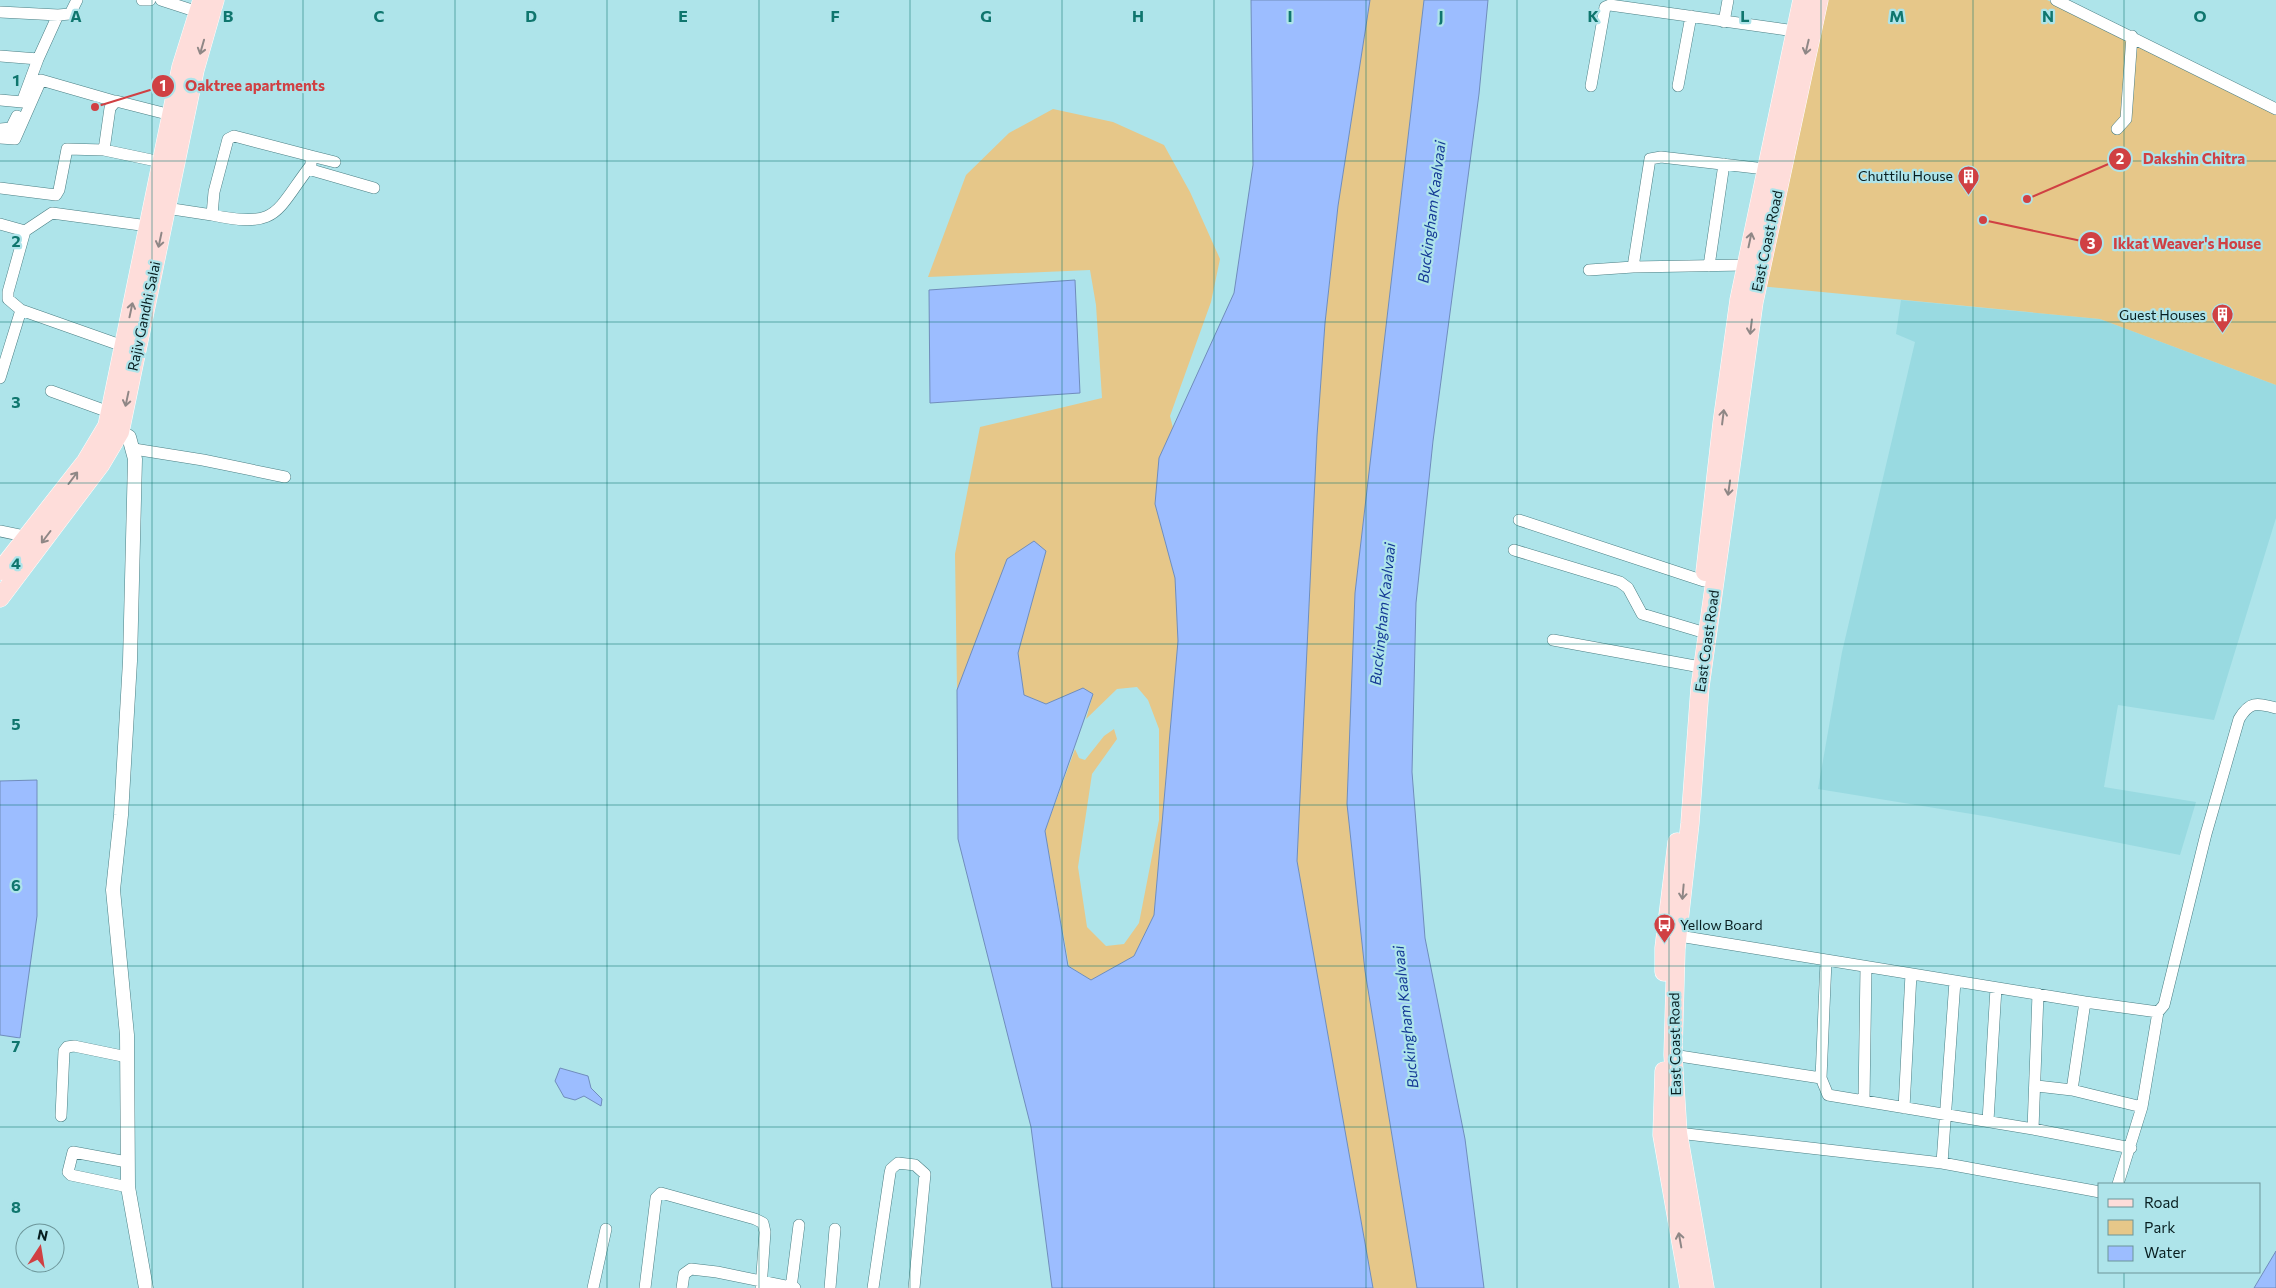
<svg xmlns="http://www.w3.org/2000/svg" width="2276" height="1288" viewBox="0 0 2276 1288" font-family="Commissioner,sans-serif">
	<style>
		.built { fill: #99dae1 }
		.green { fill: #e6c789 }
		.water { fill: #9cbdff; stroke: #708dbc }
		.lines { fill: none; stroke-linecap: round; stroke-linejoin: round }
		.minor-casing { stroke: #4b7f84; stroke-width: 12 }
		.tertiary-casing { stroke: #4b7f84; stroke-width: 15 }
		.primary-casing { stroke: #fff; stroke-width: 19 }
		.minor { stroke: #fff; stroke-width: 11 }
		.tertiary { stroke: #fff; stroke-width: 14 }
		.primary { stroke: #feddda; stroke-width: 18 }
		.oneway { stroke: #8f8786 }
		.grid { fill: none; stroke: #0f766e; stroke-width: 1; stroke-opacity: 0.55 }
		.labels { text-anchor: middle; stroke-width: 4.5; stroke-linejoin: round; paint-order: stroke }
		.poi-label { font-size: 14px; fill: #081e20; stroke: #aee4ea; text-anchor: end }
		.street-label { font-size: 14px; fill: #081e20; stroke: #aee4ea }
		.water-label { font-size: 15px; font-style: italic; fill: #153a96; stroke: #aee4ea }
		.grid-label { font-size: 16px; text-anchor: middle; font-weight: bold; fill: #0f766e; stroke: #aee4ea; stroke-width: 4.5; stroke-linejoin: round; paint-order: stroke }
		.leader { fill: none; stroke: #d04043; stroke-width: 2 }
		.callout-dot { fill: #d04043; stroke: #aee4ea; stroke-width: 2 }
		.mark-label { font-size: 15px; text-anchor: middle; font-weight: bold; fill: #fff }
		.callout-label { font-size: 15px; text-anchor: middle; font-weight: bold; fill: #d04043; stroke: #aee4ea; stroke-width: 4.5; stroke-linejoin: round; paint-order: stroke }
	</style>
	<rect width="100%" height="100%" fill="#aee4ea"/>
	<path class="built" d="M1901,300L2100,319L2276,385V518L2214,720L2118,705L2104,787L2196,802L2180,855L1990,817L1818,789L1842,652L1915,342L1896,334Z"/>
	<path class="green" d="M1370,0H1424L1355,593L1347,804L1365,971L1417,1288H1373L1297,861L1317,436L1325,323L1338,206Z
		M1825,0H2047L2276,113V385L2100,319L1759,286Z
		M1053,109L1113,122L1164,145L1190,192L1220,259L1211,302L1170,416L1173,428L1159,458L1155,504L1175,578L1178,641L1154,915L1134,956L1091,980L1069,966L1045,831L1075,749L1079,758L1085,760L1104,736L1114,729L1117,739L1092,774L1078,867L1087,927L1106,946L1124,944L1139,923L1159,820V729L1148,700L1137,687L1117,689L1086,719L1093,694L1084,689L1046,704L1024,695L1018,653L1046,551L978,636L957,690L955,554L980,427L1102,398L1096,305L1090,270L928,277L966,175L1009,133Z"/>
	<path class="water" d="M1251,0H1370L1338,206L1325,323L1317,436L1297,861L1373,1288H1052L1031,1127L958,839L957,690L1007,559L1034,541L1046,551L1018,653L1024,695L1046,704L1083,688L1093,694L1045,831L1068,966L1091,980L1134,956L1154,915L1178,641L1175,578L1155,504L1159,458L1234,293L1253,165Z
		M1424,0H1488L1479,94L1433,441L1416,603L1412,772L1425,938L1465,1139L1484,1288H1417L1365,971L1347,804L1355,593Z
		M1075,280L1080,393L930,403L929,290Z
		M37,780V916L20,1038L0,1035V781Z
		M560,1068L588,1076L591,1088L602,1099L601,1106L584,1096L575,1100L564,1097L555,1081Z
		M2276,1251V1288H2254Z"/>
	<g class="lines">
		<defs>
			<path id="minor" d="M142,0H150
				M161,0L198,12
				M2056,0L2276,109
				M0,12L58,15L70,14L77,0
				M1724,22L1728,0
				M0,56L38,59L58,15
				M1591,86L1604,13L1605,7L1610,5L1795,31
				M1678,86L1691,16
				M0,100L22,102L38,59
				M0,129L11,128L17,116
				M2117,129L2126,119L2132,36
				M234,136L311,156V165C275,212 279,229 212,215L214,192L228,139Z
				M0,138L15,139L41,80L114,101
				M311,156L335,162
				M161,162L104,150L110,108L116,101L171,115
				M308,169L374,188
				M0,188L56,195L59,190L67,149L104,150
				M166,208L212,215
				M0,224L25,231
				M1709,266L1724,164
				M1633,267L1650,159L1661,157L1765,169
				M1589,270L1633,267L1745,265
				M21,310L123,346
				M0,378L21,310L8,299V292L25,231L52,213L148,226
				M51,391L109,412
				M134,449L203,460L285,477
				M1519,520L1704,581
				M0,531L29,537
				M1514,550L1620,582L1628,588L1642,614L1699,631
				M1553,640L1695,666
				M1679,936L2085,1002L2158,1012L2164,1005L2206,834L2239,719C2250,701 2256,703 2276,708
				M1826,961L1821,1078L1828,1095L2033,1129L2131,1148
				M1673,1055L1821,1078
				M2037,1086L2072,1090L2142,1107
				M2072,1090L2085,1002
				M1864,1101L1866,967
				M1904,1108L1911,974
				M61,1116L64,1051L67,1047L74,1046L127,1057
				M1988,1121L1996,988
				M2033,1129L2038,994
				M1678,1133L1942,1163L2100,1192
				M127,1162L73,1152L68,1172L71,1175L128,1187
				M1942,1163L1955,981
				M2118,1184L2142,1107L2158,1012
				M593,1288L606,1229
				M645,1288L656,1198L661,1193L755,1219L763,1223L765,1232L761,1288
				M682,1288L684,1274L691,1269L717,1272L795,1288
				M791,1288L799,1225
				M830,1288L835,1229
				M873,1288L890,1173L891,1169L898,1163L915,1165L925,1174L914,1288"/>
			<path id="tertiary" d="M112,428L129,437L135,459L130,661L121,815L113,890L127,1035L128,1187L146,1288"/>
			<path id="primary" d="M0,571L86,461L107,426L181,67L202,0
				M1705,572L1722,423L1739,300L1802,0
				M0,598L101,464L120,432L195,70L215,0
				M1664,972V948L1677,842
				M1664,1071L1662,1135L1689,1288
				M1705,1288L1678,1133L1673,1055L1676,949L1690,823L1700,687L1754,302L1819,0"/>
		</defs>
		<use href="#minor" class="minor-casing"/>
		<use href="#tertiary" class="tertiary-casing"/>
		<use href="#primary" class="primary-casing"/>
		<use href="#minor" class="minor"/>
		<use href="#tertiary" class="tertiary"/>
		<use href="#primary" class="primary"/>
	</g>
	<defs><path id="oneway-shaft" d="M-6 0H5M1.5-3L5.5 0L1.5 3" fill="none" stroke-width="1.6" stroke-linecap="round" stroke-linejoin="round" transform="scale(1.25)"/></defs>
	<g class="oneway">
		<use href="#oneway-shaft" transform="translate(202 47) rotate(106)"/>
		<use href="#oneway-shaft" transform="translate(1807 47) rotate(103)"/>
		<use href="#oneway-shaft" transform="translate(160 240) rotate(102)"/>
		<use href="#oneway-shaft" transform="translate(1750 240) rotate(-78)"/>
		<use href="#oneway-shaft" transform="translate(131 310) rotate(-78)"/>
		<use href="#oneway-shaft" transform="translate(1751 327) rotate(97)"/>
		<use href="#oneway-shaft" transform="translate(127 399) rotate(102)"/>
		<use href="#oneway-shaft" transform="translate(1723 417) rotate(-83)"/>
		<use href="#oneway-shaft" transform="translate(73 478) rotate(-53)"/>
		<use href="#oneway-shaft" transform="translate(1729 488) rotate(98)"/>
		<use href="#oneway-shaft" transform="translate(46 537) rotate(127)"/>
		<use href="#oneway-shaft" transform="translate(1683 892) rotate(95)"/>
		<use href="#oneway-shaft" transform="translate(1680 1240) rotate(-100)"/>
	</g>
	<path class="grid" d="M152,0V1288M303,0V1288M455,0V1288M607,0V1288M759,0V1288M910,0V1288M1062,0V1288M1214,0V1288M1366,0V1288M1517,0V1288M1669,0V1288M1821,0V1288M1973,0V1288M2124,0V1184M0,161H2276M0,322H2276M0,483H2276M0,644H2276M0,805H2276M0,966H2276M0,1127H2276M2124,1272V1288"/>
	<defs>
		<symbol id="building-pin" viewBox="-11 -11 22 30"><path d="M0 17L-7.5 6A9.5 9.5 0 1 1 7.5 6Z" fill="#d04043" stroke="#aee4ea"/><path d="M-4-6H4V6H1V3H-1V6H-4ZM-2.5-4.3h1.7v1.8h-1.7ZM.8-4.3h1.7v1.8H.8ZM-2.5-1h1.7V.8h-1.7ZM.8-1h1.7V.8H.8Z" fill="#fff"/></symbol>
		<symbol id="bus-pin" viewBox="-11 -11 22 30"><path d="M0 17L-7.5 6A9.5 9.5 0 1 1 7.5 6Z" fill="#d04043" stroke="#aee4ea"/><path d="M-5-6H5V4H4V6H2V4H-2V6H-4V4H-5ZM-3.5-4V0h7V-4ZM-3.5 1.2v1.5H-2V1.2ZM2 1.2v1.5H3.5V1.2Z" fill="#fff"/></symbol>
	</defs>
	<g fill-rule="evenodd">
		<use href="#building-pin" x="1956" y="164" width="25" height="34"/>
		<use href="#building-pin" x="2210" y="302" width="25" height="34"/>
		<use href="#bus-pin" x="1652" y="912" width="25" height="34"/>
	</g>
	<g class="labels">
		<g class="poi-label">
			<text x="1953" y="181">Chuttilu House</text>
			<text x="2206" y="320">Guest Houses</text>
			<text x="1680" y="930" text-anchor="start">Yellow Board</text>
		</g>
		<g class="street-label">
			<text transform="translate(1767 241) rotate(-78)" y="5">East Coast Road</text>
			<text transform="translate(144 316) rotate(-78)" y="5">Rajiv Gandhi Salai</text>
			<text transform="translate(1707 641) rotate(-82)" y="5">East Coast Road</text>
			<text transform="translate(1675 1044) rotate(-91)" y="5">East Coast Road</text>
		</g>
		<g class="water-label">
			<text transform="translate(1432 212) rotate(-83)" y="5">Buckingham Kaalvaai</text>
			<text transform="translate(1383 614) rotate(-84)" y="5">Buckingham Kaalvaai</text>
			<text transform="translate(1406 1017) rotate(-96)" y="5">Buckingham Kaalvaai</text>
		</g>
	</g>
	<g class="grid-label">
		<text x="76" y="22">A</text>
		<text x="228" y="22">B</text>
		<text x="379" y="22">C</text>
		<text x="531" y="22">D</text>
		<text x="683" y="22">E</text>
		<text x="835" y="22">F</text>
		<text x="986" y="22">G</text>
		<text x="1138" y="22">H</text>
		<text x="1290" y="22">I</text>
		<text x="1441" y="22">J</text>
		<text x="1593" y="22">K</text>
		<text x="1745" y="22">L</text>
		<text x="1897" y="22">M</text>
		<text x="2048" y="22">N</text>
		<text x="2200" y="22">O</text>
		<text x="16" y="86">1</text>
		<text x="16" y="247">2</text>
		<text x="16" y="408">3</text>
		<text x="16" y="569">4</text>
		<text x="16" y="730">5</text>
		<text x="16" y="891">6</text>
		<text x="16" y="1052">7</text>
		<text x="16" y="1213">8</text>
	</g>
	<path class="leader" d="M95 107L163 86M2027 199L2120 159M1983 220L2091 243"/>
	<g class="callout-dot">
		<circle cx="95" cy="107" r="5"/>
		<circle cx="2027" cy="199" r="5"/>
		<circle cx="1983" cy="220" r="5"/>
		<circle cx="163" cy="86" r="12"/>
		<circle cx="2120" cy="159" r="12"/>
		<circle cx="2091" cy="243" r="12"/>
	</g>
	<g class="mark-label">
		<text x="163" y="91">1</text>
		<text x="2120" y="164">2</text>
		<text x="2091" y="249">3</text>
	</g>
	<g class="callout-label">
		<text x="255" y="91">Oaktree apartments</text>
		<text x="2194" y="164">Dakshin Chitra</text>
		<text x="2187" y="249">Ikkat Weaver's House</text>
	</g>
	<rect x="2098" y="1183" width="162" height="90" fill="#aee4ea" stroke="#6c9599"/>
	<rect x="2108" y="1199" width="25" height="8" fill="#feddda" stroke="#6c9599"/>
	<text x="2144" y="1208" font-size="15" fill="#081e20">Road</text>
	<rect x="2108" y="1220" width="25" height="15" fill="#e6c789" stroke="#6c9599"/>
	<text x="2144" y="1233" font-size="15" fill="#081e20">Park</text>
	<rect x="2108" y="1246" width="25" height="15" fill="#9cbdff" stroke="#6c9599"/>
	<text x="2144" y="1258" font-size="15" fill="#081e20">Water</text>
	<g transform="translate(40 1248) rotate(12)"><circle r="24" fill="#aee4ea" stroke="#6c9599"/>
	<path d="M0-4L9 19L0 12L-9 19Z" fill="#d04043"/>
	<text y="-8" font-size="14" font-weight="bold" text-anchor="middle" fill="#081e20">N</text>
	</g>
</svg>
